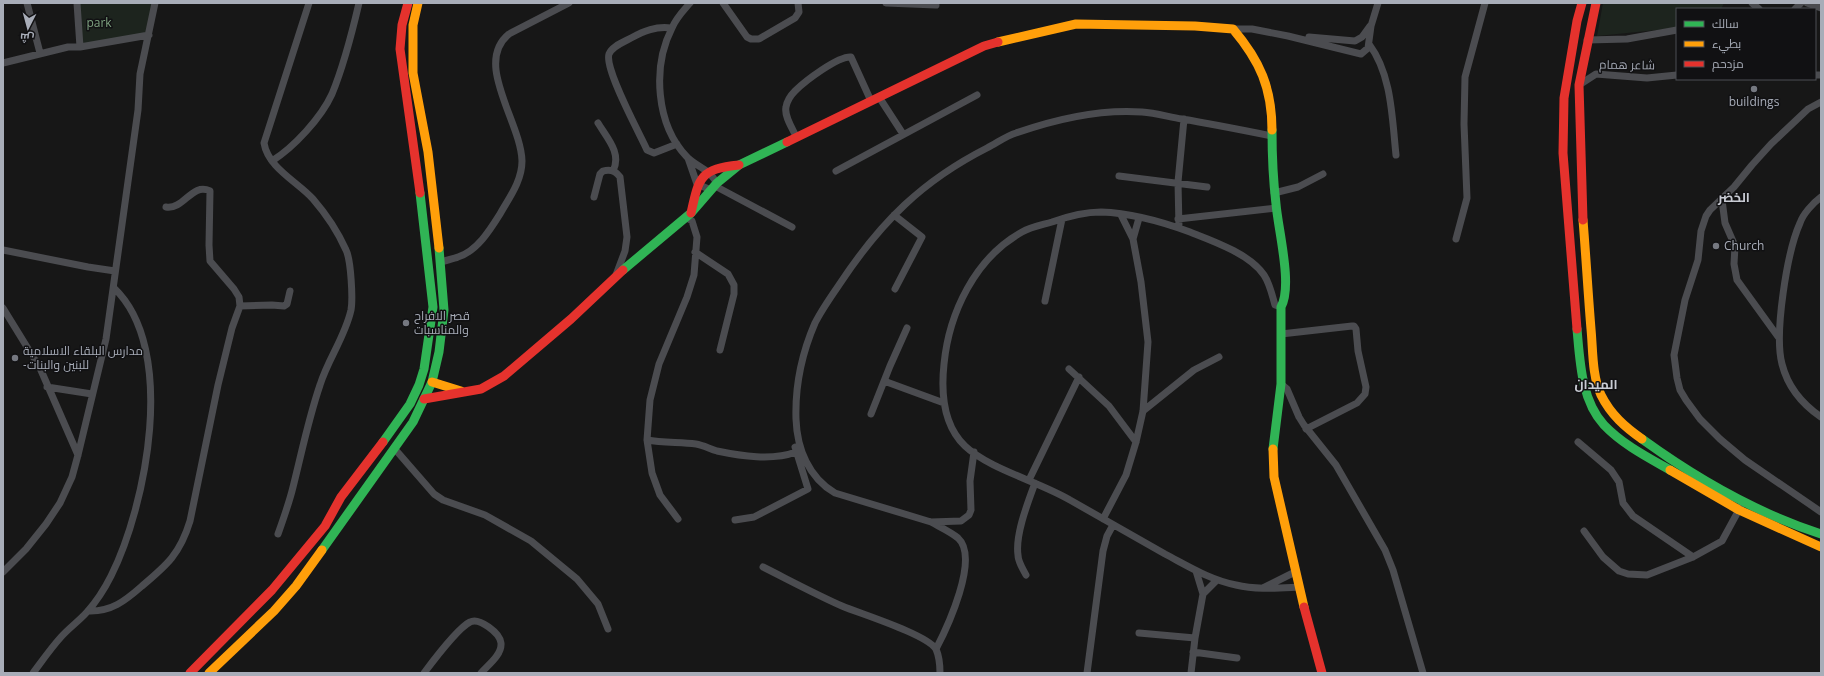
<svg xmlns="http://www.w3.org/2000/svg" width="1824" height="676" viewBox="0 0 1824 676" font-family="'Open Sans',Cairo,sans-serif">
	<style>
		.green { fill: #1d241e }
		.lines { fill: none; stroke-linecap: round; stroke-linejoin: round }
		.street { stroke: #4b4c50; stroke-width: 7 }
		.fast { stroke: #30b455; stroke-width: 9 }
		.slow { stroke: #ff9f0a; stroke-width: 9 }
		.jam { stroke: #e5322d; stroke-width: 9 }
		.poi-dot { fill: #757880; stroke: #111113; stroke-width: 1.5 }
		.labels { text-anchor: middle; stroke-width: 3; stroke-linejoin: round; paint-order: stroke }
		.park-label { font-size: 12px; fill: #7fa381; stroke: #111113 }
		.street-label { font-size: 12px; fill: #a8adb8; stroke: #111113 }
		.poi-label { font-size: 12px; fill: #a8adb8; stroke: #111113; text-anchor: start }
		.neighbourhood-label { font-size: 13px; font-weight: bold; fill: #c9ccd4; stroke: #111113 }
	</style>
	<rect width="100%" height="100%" fill="#171717"/>
	<path class="green" d="M77,3H155L149,35L80,47Z
		M1603,3H1724L1721,9H1677V28L1597,36Z"/>
	<g class="lines">
		<path class="street" d="M27,3L40,53
			M77,3L80,47
			M690,3C683,11 676,18 672,28C652,67 656,125 687,157C698,168 707,167 717,183
			M723,3L747,37L751,39H759L795,18L799,12L798,3
			M886,3L936,5
			M1752,3L1759,9
			M1807,3L1821,8
			M1795,9L1801,3
			M671,28C656,26 644,31 631,38C624,42 612,46 609,54C604,69 640,134 647,150L654,153L677,144
			M1233,29H1252L1288,36L1361,54L1368,48L1371,26L1378,3
			M1309,37L1355,41L1362,37L1370,26
			M1587,40L1627,39L1677,30
			M1369,44C1392,75 1392,118 1396,155
			M3,63L68,47H80L149,35
			M1815,75H1821
			M1579,85L1596,74L1647,78L1677,75
			M879,97L903,134
			M1821,102L1808,109L1771,144L1752,165L1734,187L1710,210L1706,216L1701,231L1698,260L1685,300L1674,355L1677,378L1680,390L1686,400L1700,419L1720,439L1745,460L1821,512
			M598,123C607,138 622,153 613,171
			M796,136C792,128 784,116 786,107C787,101 791,95 795,91C805,81 838,56 851,57L871,101
			M688,158L697,184L711,190
			M272,161C294,147 321,118 332,94C344,65 352,33 359,3
			M836,171L977,95
			M1119,176L1207,187
			M715,186L792,227
			M1274,193L1298,187L1323,174
			M594,197L600,174L603,171C610,169 616,171 620,177L627,237L625,251L616,275
			M1821,197C1813,203 1803,214 1800,223C1787,252 1774,334 1782,364C1788,388 1802,404 1821,417
			M1722,200L1725,223L1735,246L1734,264L1737,280L1779,338
			M894,215L922,237L895,289
			M686,217L692,221L697,237L694,275L687,297L659,364L650,400L647,440C663,443 680,442 696,444C703,445 710,449 717,451C741,456 772,461 796,452
			M1178,219L1276,208
			M1179,228L1178,182L1184,119
			M1133,239L1139,218
			M1456,239L1467,198L1464,124L1465,77L1485,3
			M3,250L88,267L115,271
			M695,252L728,274L734,285V294L720,350
			M441,262C447,260 453,259 458,257C477,251 490,230 500,214C509,198 522,181 522,161C521,122 473,63 509,34L569,3
			M1045,301L1062,219
			M240,306L272,305L284,306L287,304L290,291
			M1281,307L1275,305C1272,295 1270,284 1264,275C1250,254 1213,241 1190,232C1163,222 1130,213 1101,212C1085,212 1066,217 1052,222C1042,225 1031,227 1022,232C975,258 949,313 944,364C941,392 943,425 965,446C989,469 1040,482 1070,500C1102,518 1133,536 1165,554C1188,566 1210,580 1236,585C1256,590 1278,588 1299,587
			M3,308L40,368L78,455
			M1281,334L1352,326H1354L1356,329L1358,351L1366,387L1365,394L1357,403L1306,429
			M1069,369L1109,406L1136,442
			M884,381L944,403
			M1281,384L1287,389L1299,417L1304,425L1336,465L1385,550L1393,570L1423,673
			M47,387L92,394
			M1143,411L1194,370L1219,357
			M871,414L890,366L907,328
			M647,440L652,473L660,495L678,519
			M1578,442L1611,470L1619,482L1623,503L1633,516L1693,557
			M394,448L434,494L443,500L485,515L531,541L577,579L598,604L608,629
			M974,452L970,481L971,510L969,515L961,521L931,522L835,493C809,478 797,449 796,419C795,387 802,353 815,323C822,309 832,295 841,282C881,222 922,181 987,148C997,143 1006,136 1016,133C1056,119 1101,109 1142,112C1156,113 1169,117 1182,119C1212,124 1242,130 1272,136
			M1029,480L1079,377
			M1103,519L1126,475L1136,442L1143,411L1148,342L1141,282L1133,239L1121,215
			M735,520L754,517L808,489L795,447
			M931,522C940,527 951,532 958,538C980,558 947,628 936,649
			M1584,531L1603,557L1619,571L1628,574L1647,575L1693,557L1722,541L1741,506
			M278,534C283,520 288,506 292,491C301,456 308,420 320,385C328,359 345,337 351,310C353,299 351,260 346,250C338,232 326,214 313,199C298,182 268,168 264,143L309,3
			M763,567C789,580 815,594 842,606C861,614 926,634 936,649C939,656 940,666 940,673
			M3,572L26,549L46,524L60,503L72,477L78,455L106,339L138,110L140,74L155,3
			M1026,575C1023,569 1018,562 1018,555C1015,535 1028,502 1035,483
			M1263,588L1295,572
			M1203,594L1217,580
			M88,611C111,612 125,601 142,586C167,565 180,554 190,521L218,385L232,328L240,306L239,297L234,289L210,261L209,245L210,191C192,182 184,210 166,207
			M1139,633L1195,638
			M1193,652L1237,658
			M33,673C42,661 51,648 61,637C69,628 79,621 87,612C96,602 105,588 111,576C146,506 178,349 114,288
			M424,673C433,661 458,628 470,622C479,617 500,633 501,643C502,655 488,665 481,673
			M1087,673L1103,551L1107,536L1113,525
			M1191,673L1195,638L1203,594L1196,571"/>
		<path class="fast" d="M1272,130C1272,154 1273,179 1276,204C1278,229 1293,286 1281,307V384L1273,449
			M623,270L691,213L717,183L739,165L787,142
			M1577,329C1580,361 1581,400 1604,425C1622,444 1647,457 1670,470
			M1642,439C1697,479 1756,513 1821,534
			M383,442L410,404L419,385L424,369L433,307L420,193
			M322,550L413,422L432,382L439,352L444,310L439,248"/>
		<path class="slow" d="M418,3L413,25V73L428,152L439,248
			M998,42L1076,24L1195,26L1233,29C1260,61 1272,88 1272,130
			M1583,220C1586,257 1588,293 1591,329C1593,350 1592,376 1601,395C1611,415 1625,427 1642,439
			M432,382L461,391
			M1273,449L1274,477L1304,607
			M1670,470L1739,510L1821,547
			M209,673L274,611L296,586L322,550"/>
		<path class="jam" d="M408,3L402,25L400,49L420,193
			M787,142L984,46L998,42
			M691,213C699,177 700,169 739,165
			M1583,220L1579,85L1596,3
			M1577,329L1563,153L1564,98L1577,21L1582,3
			M424,399L481,389L504,376L571,319L623,270
			M1304,607L1322,673
			M190,673L272,590L325,526L341,497L383,442"/>
	</g>
	<g class="poi-dot">
		<circle cx="1754" cy="89" r="4"/>
		<circle cx="1716" cy="246" r="4"/>
		<circle cx="406" cy="323" r="4"/>
		<circle cx="15" cy="358" r="4"/>
	</g>
	<g class="labels">
		<g class="park-label">
			<text x="99" y="27">park</text>
		</g>
		<g class="street-label">
			<text transform="translate(1627 65) rotate(1)" y="4">شاعر همام</text>
		</g>
		<g class="poi-label">
			<text x="1754" y="106" text-anchor="middle">buildings</text>
			<text x="1724" y="250">Church</text>
			<text x="414" y="320">قصر الافراح<tspan x="414" dy="14">والمناسبات</tspan></text>
			<text x="23" y="355">مدارس البلقاء الاسلامية<tspan x="23" dy="14">-للبنين والبنات</tspan></text>
		</g>
		<g class="neighbourhood-label">
			<text x="1734" y="202">الخضر</text>
			<text x="1596" y="389">الميدان</text>
		</g>
	</g>
	<rect width="1824" height="676" fill="none" stroke="#a8adb8" stroke-width="8"/>
	<rect x="1676" y="8" width="140" height="72" fill="#111113" stroke="#4d4f55"/>
	<rect x="1684" y="21" width="20" height="6" fill="#30b455" stroke="#4d4f55"/>
	<text x="1712" y="28" font-size="12" fill="#a8adb8">سالك</text>
	<rect x="1684" y="41" width="20" height="6" fill="#ff9f0a" stroke="#4d4f55"/>
	<text x="1712" y="48" font-size="12" fill="#a8adb8">بطيء</text>
	<rect x="1684" y="61" width="20" height="6" fill="#e5322d" stroke="#4d4f55"/>
	<text x="1712" y="68" font-size="12" fill="#a8adb8">مزدحم</text>
	<g transform="translate(28 28) rotate(186)" stroke="#111113" stroke-width="3" paint-order="stroke">
	<path d="M0-3L7 15L0 10L-7 15Z" fill="#a8adb8"/>
	<text y="-6" font-size="11" font-weight="bold" text-anchor="middle" fill="#a8adb8">ش</text>
	</g>
</svg>
